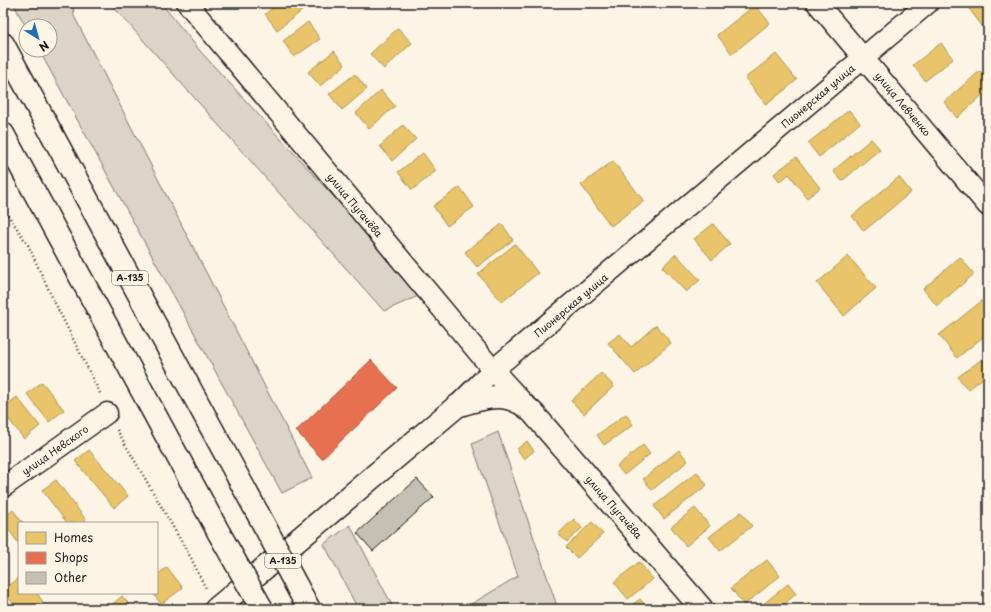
<svg xmlns="http://www.w3.org/2000/svg" width="991" height="612" viewBox="0 0 991 612" font-family="'Playpen Sans',sans-serif">
	<style>
		.green { fill: #dbd5c8; stroke: #7c7872 }
		.homes { fill: #e9c46a; stroke: #ac9253 }
		.shops { fill: #e76f51; stroke: #aa5641 }
		.building { fill: #c4c0b3; stroke: #1c1c1c }
		.lines { fill: none; stroke-linecap: round; stroke-linejoin: round }
		.street-casing { stroke: #1c1c1c; stroke-width: 23 }
		.secondary-casing { stroke: #1c1c1c; stroke-width: 25 }
		.highway-casing { stroke: #1c1c1c; stroke-width: 25 }
		.path { stroke: #1c1c1c; stroke-width: 2.5; stroke-dasharray: 1 3; stroke-linecap: butt }
		.street { stroke: #fcf5e5; stroke-width: 20 }
		.secondary { stroke: #fcf5e5; stroke-width: 22 }
		.highway { stroke: #fcf5e5; stroke-width: 22 }
		.highway-bridge-casing { stroke: #1c1c1c; stroke-width: 25; stroke-linecap: butt }
		.highway-bridge { stroke: #fcf5e5; stroke-width: 22 }
		.labels { text-anchor: middle; stroke-width: 4; stroke-linejoin: round; paint-order: stroke }
		.shield { fill: #fcf5e5; stroke: #5f5d58; stroke-width: 1 }
		.shield-label { font-size: 9px; font-weight: bold; fill: #1c1c1c }
		.street-label { font-size: 10px; fill: #1c1c1c; stroke: #fcf5e5 }
	</style>
	<rect width="100%" height="100%" fill="#fcf5e5"/>
	<filter id="ink" filterUnits="userSpaceOnUse"><feTurbulence type="fractalNoise" baseFrequency=".025" numOctaves="2"/><feDisplacementMap in="SourceGraphic" scale="8" xChannelSelector="R" yChannelSelector="G"/><feConvolveMatrix kernelMatrix="1 2 1 2 8 2 1 2 1" color-interpolation-filters="sRGB"/></filter>
	<g filter="url(#ink)">
		<path class="green" d="M13,3H73L74,16L312,478L282,493L39,50H50V26H26V27Z
			M110,3H161L201,52L423,294L384,311Z
			M498,432L558,609H463L518,576L472,444Z
			M350,525L394,609H358L324,544Z"/>
		<path class="homes" d="M279,3H304L307,7L277,30L265,14Z
			M971,3H988V34L967,6Z
			M755,5L770,23L732,54L717,35Z
			M308,22L320,39L294,57L283,41Z
			M398,28L412,43L384,69L370,54Z
			M941,43L953,59L925,81L913,65Z
			M334,51L345,65L320,86L308,72Z
			M776,54L797,80L766,105L745,78Z
			M980,71L988,80V90L957,118L944,102Z
			M355,74L367,89L342,110L329,94Z
			M381,90L395,106L369,129L356,113Z
			M849,110L860,123L819,157L808,143Z
			M403,125L416,139L392,161L380,146Z
			M871,139L880,149L842,181L833,171Z
			M423,153L436,171L412,190L398,172Z
			M796,157L820,188L807,198L789,174L780,182L774,174Z
			M613,161L644,201L611,226L581,185Z
			M899,177L911,192L864,231L852,216Z
			M460,187L474,207L447,226L433,206Z
			M502,224L513,240L477,267L465,252Z
			M713,224L730,244L712,260L694,239Z
			M515,244L538,273L502,302L478,274Z
			M676,254L700,280L686,292L662,267Z
			M848,256L876,288L844,316L817,283Z
			M960,257L974,274L937,306L923,289Z
			M988,296V333L957,358L939,335Z
			M656,325L671,343L635,374L608,343L620,334L631,347Z
			M982,359L988,368V374L968,390L958,377Z
			M601,373L614,386L584,414L571,401Z
			M42,382L64,410L49,422L27,394Z
			M17,397L40,426L24,439L3,412V408Z
			M626,414L633,425L604,445L597,435Z
			M527,441L534,451L524,459L517,449Z
			M643,445L650,454L624,475L617,466Z
			M89,450L128,496L114,508L75,461Z
			M679,450L688,461L652,490L643,479Z
			M697,472L707,485L664,519L654,506Z
			M56,480L86,520L81,523H67L42,490Z
			M695,508L710,526L686,546L671,527Z
			M13,510L23,523H19V544L3,522V518Z
			M741,512L752,526L720,551L709,537Z
			M574,519L582,528L567,542L558,534Z
			M592,522L603,534L577,558L566,547Z
			M767,560L780,576L744,605L731,588Z
			M639,562L653,579L628,599L614,582Z
			M167,567L183,588L161,604L153,593H157V575Z
			M19,578V593H37L43,602L34,609H17L3,590Z
			M788,584L796,594L779,609H757Z
			M122,596L133,609H109L108,608Z
			M640,599L648,609H626Z
			M809,602L815,609H799Z"/>
		<path class="shops" d="M371,360L397,388L322,459L296,431Z"/>
		<path class="building" d="M417,479L434,497L373,551L357,533Z"/>
		<g class="lines">
			<defs>
				<path id="street" d="M187,3L493,370L526,406
					M817,3L988,206
					M457,406L493,370L928,3
					M3,487L107,413"/>
				<path id="secondary" d="M216,609L457,406C486,397 509,389 533,413L702,609"/>
				<path id="highway" d="M3,44L257,512
					M3,134L219,533"/>
			</defs>
			<use href="#street" class="street-casing"/>
			<use href="#secondary" class="secondary-casing"/>
			<use href="#highway" class="highway-casing"/>
			<path class="path" d="M3,202V204
				M3,209H4L28,245L52,297L101,395
				M117,430L191,558L203,583L207,590"/>
			<use href="#street" class="street"/>
			<use href="#secondary" class="secondary"/>
			<use href="#highway" class="highway"/>
			<defs>
				<path id="highway-bridge" d="M257,512L309,609
					M219,533L262,609"/>
			</defs>
			<use href="#highway-bridge" class="highway-bridge-casing"/>
			<use href="#highway-bridge" class="highway-bridge"/>
		</g>
	</g>
	<g class="labels">
		<g class="shield">
			<rect x="112" y="271" width="36" height="14" rx="3"/>
			<rect x="265" y="554" width="36" height="14" rx="3"/>
		</g>
		<g class="shield-label">
			<text x="130" y="281">А-135</text>
			<text x="283" y="564">А-135</text>
		</g>
		<g class="street-label">
			<text transform="translate(818 96) rotate(-40)" y="4">Пионерская улица</text>
			<text transform="translate(903 104) rotate(50)" y="4">улица Левченко</text>
			<text transform="translate(355 205) rotate(50)" y="4">улица Пугачёва</text>
			<text transform="translate(571 305) rotate(-40)" y="4">Пионерская улица</text>
			<text transform="translate(55 450) rotate(-35)" y="4">улица Невского</text>
			<text transform="translate(614 507) rotate(49)" y="4">улица Пугачёва</text>
		</g>
	</g>
	<rect width="991" height="612" fill="none" stroke="#fcf5e5" stroke-width="16"/>
	<rect x="8" y="8" width="975" height="596" fill="none" stroke="#1c1c1c" stroke-width="1.5" filter="url(#ink)"/>
	<rect x="18" y="522" width="140" height="72" fill="#fcf5e5" stroke="#a29e95"/>
	<rect x="26" y="532" width="20" height="12" fill="#e9c46a" stroke="#a29e95"/>
	<text x="54" y="542" font-size="12" fill="#1c1c1c">Homes</text>
	<rect x="26" y="552" width="20" height="12" fill="#e76f51" stroke="#a29e95"/>
	<text x="54" y="562" font-size="12" fill="#1c1c1c">Shops</text>
	<rect x="26" y="572" width="20" height="12" fill="#c4c0b3" stroke="#a29e95"/>
	<text x="54" y="582" font-size="12" fill="#1c1c1c">Other</text>
	<g transform="translate(38 38) rotate(143)"><circle r="19" fill="#fcf5e5" stroke="#a29e95"/>
	<path d="M0-3L7 15L0 10L-7 15Z" fill="#1f6fb2"/>
	<text y="-6" font-size="11" font-weight="bold" text-anchor="middle" fill="#1c1c1c">N</text>
	</g>
</svg>
